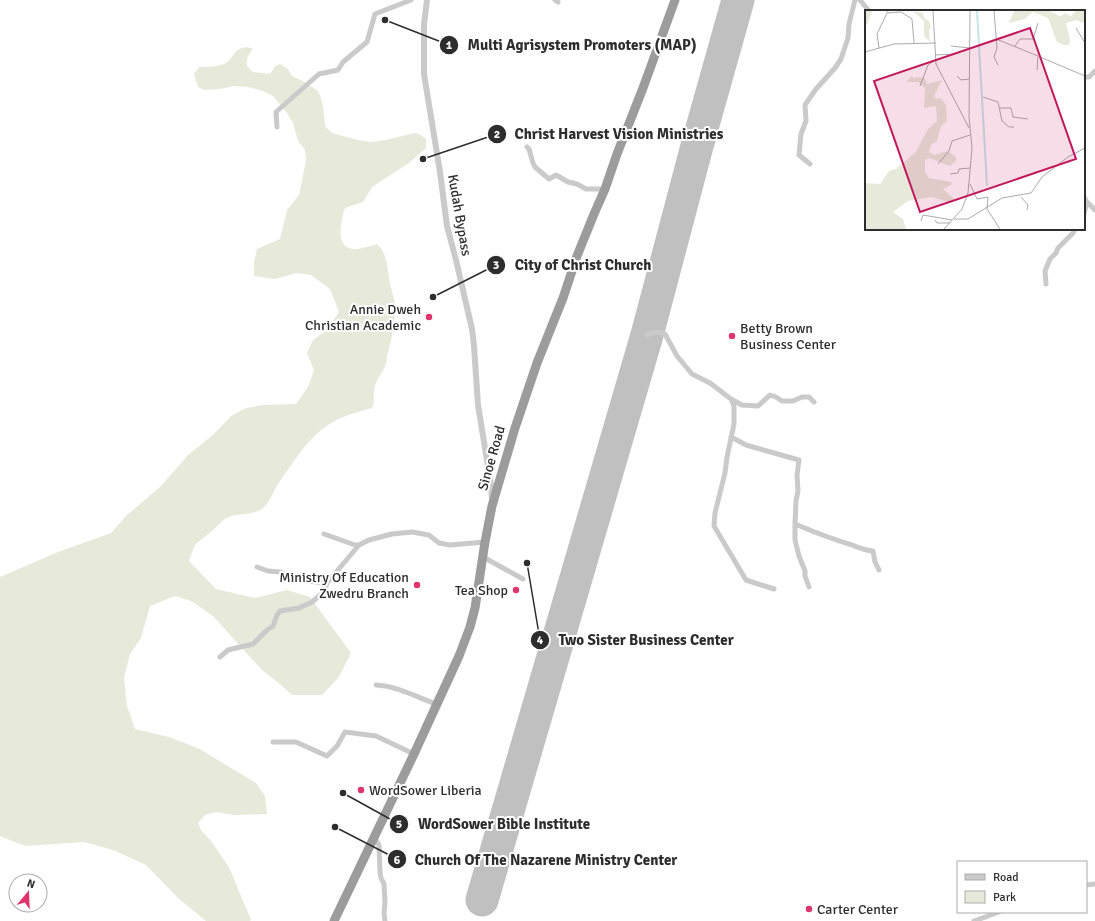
<svg xmlns="http://www.w3.org/2000/svg" width="1095" height="921" viewBox="0 0 1095 921" font-family="Signika,sans-serif">
	<style>
		.green { fill: #e7eadb }
		.lines { fill: none; stroke-linecap: round; stroke-linejoin: round }
		.runway { stroke: #c0c0c0; stroke-width: 33 }
		.minor { stroke: #cacaca; stroke-width: 5 }
		.tertiary { stroke: #cacaca; stroke-width: 6 }
		.trunk { stroke: #9c9c9c; stroke-width: 9 }
		.poi-dot { fill: #df346c; stroke: #fff; stroke-width: 1.5 }
		.labels { text-anchor: middle; stroke-width: 4; stroke-linejoin: round; paint-order: stroke }
		.street-label { font-size: 14px; fill: #2d2d2d; stroke: #fff }
		.poi-label { font-size: 14px; fill: #2d2d2d; stroke: #fff; text-anchor: end }
		.inset-river { fill: none; stroke: #c7e5ea; stroke-width: 2 }
		.inset-road { fill: none; stroke: #ababab; stroke-width: 1 }
		.view { fill: #c2185b; fill-opacity: 0.15; stroke: #c2185b; stroke-width: 2 }
		.inset-edge { fill: none; stroke: #2d2d2d; stroke-width: 2 }
		.leader { fill: none; stroke: #2d2d2d; stroke-width: 1.5 }
		.callout-dot { fill: #2d2d2d; stroke: #fff; stroke-width: 1.5 }
		.mark-label { font-size: 12px; text-anchor: middle; font-weight: bold; fill: #fff }
		.callout-label { font-size: 15px; text-anchor: middle; font-weight: bold; fill: #2d2d2d; stroke: #fff; stroke-width: 4; stroke-linejoin: round; paint-order: stroke }
	</style>
	<rect width="100%" height="100%" fill="#fff"/>
	<path class="green" d="M247,47L253,49C248,55 246,59 247,66L253,72L270,74L275,66L280,64L288,69L292,76L303,81L318,91L321,98L323,106L325,126L332,133L358,140L371,142L386,140L414,133L419,134L426,139V148L416,157L409,163L372,187L363,202L345,208C342,218 335,243 349,248C356,251 370,246 377,244C387,253 387,265 389,278C390,287 394,296 395,305C396,322 391,340 387,357C387,368 378,376 375,386C372,393 376,401 372,408C363,411 353,413 343,417C312,430 299,455 280,481C274,489 271,501 264,507C256,515 242,513 232,516C223,518 219,525 213,530C208,535 201,539 196,544C193,548 191,556 189,561L216,589L255,598L287,590L310,597L351,653L339,677L322,695H292L280,684L262,670L213,616L191,601L175,596L150,606L141,638L130,654L124,678L127,706L135,729L169,737L200,749L226,765L256,783L265,796L267,814L233,815L216,812L205,815L198,823L201,830L211,841L229,867L243,901L251,919L250,921H206L179,899L146,865L113,850L84,842L26,846L7,839L0,836V577L28,565L58,552L111,533L127,515L160,487L188,455L214,434L231,416L246,408L263,405L296,404L308,387L314,370L307,353L313,340L326,331L339,312L330,289L311,275L297,273L275,279L254,276V262L257,249L280,239L287,210L299,195L306,161L305,150L298,141L293,123L287,113L273,96L263,91L248,87L234,86L220,89L204,90L198,87L194,74L199,67C206,67 221,67 227,62C235,56 233,49 247,47Z"/>
	<g class="lines">
		<path class="runway" d="M482,900L647,335L697,146L738,0"/>
		<path class="minor" d="M555,0L558,2
			M860,0L869,11
			M1084,77H1089L1095,71
			M277,127L276,112L319,74L338,70L343,62L367,42L375,14L411,0
			M527,147L529,149L533,163L535,167L549,179L556,175L568,182L577,184L586,189H605
			M810,164L799,155L801,134L806,121L805,105L816,89L835,68L841,59L848,38L849,24L855,0
			M1084,197L1087,202L1084,214
			M1087,202L1095,210
			M1046,284L1045,271L1050,259L1056,253L1058,248L1073,233L1075,229
			M647,335L657,332L665,334L677,356L692,374L710,383L731,399L734,406V424L727,457L725,473L715,513L714,526L746,580L774,589
			M731,399L742,405L758,406L770,395L776,397L782,401H793L802,397H809L814,402
			M731,437L746,445L799,460L797,475L798,491L796,501L795,524C814,532 832,539 852,545C860,548 864,550 873,551L875,562L879,570
			M795,524V540L799,556L805,571V576L809,587
			M324,534L355,545H359
			M483,557L523,579
			M257,567L268,571L280,572L307,581L327,583
			M220,657L228,650L253,644L267,630L273,626L277,615L280,611L299,608L312,602L324,592L327,583L359,545L369,540L392,534L412,532L429,535L439,543L450,545L485,542
			M376,685C397,686 417,697 436,704
			M273,742H296L327,756L337,746L345,732L376,736L414,754
			M374,837L379,845L380,872L381,878L384,884L385,902L384,913L385,921
			M1086,885L1095,884
			M974,921L999,912"/>
		<path class="tertiary" d="M427,0L424,25V74L440,172L447,226L456,260L472,329L474,346L478,405L491,485L492,500"/>
		<path class="trunk" d="M334,921L414,754L459,656L470,627L475,608L485,542L492,506L515,428L537,363L563,298L577,256L594,214L605,189L617,154L643,88L675,0"/>
	</g>
	<g class="poi-dot">
		<circle cx="429" cy="317" r="4"/>
		<circle cx="732" cy="336" r="4"/>
		<circle cx="417" cy="585" r="4"/>
		<circle cx="516" cy="590" r="4"/>
		<circle cx="361" cy="790" r="4"/>
		<circle cx="809" cy="909" r="4"/>
	</g>
	<g class="labels">
		<g class="street-label">
			<text transform="translate(460 215) rotate(80)" y="5">Kudah Bypass</text>
			<text transform="translate(491 458) rotate(-74)" y="5">Sinoe Road</text>
		</g>
		<g class="poi-label">
			<text x="421" y="314">Annie Dweh<tspan x="421" dy="16">Christian Academic</tspan></text>
			<text x="740" y="333" text-anchor="start">Betty Brown<tspan x="740" dy="16">Business Center</tspan></text>
			<text x="409" y="582">Ministry Of Education<tspan x="409" dy="16">Zwedru Branch</tspan></text>
			<text x="508" y="595">Tea Shop</text>
			<text x="369" y="795" text-anchor="start">WordSower Liberia</text>
			<text x="817" y="914" text-anchor="start">Carter Center</text>
		</g>
	</g>
	<g transform="translate(865 10)">
		<rect width="220" height="220" fill="#fff"/>
		<path d="M0,1H7L0,19ZM48,1L58,3L59,8L64,11L66,17L64,20L65,32L59,26V11ZM149,1H185L196,7L199,3L206,6L211,1H219L220,9L217,13L212,10L201,13L205,30L204,35H198L192,32L183,8L168,2L160,9L144,13ZM47,66L49,69L52,67L59,68L63,74L77,70L69,86L71,89L76,88L81,95L82,111L76,116L72,131L66,135L64,142L69,145L83,141L91,147V151L85,156L64,148L60,150V162L64,168L86,172L87,174L78,179L90,190L86,193L67,187L43,191L28,202L38,209L41,219H0V173L15,174L24,161L31,159L51,142L63,119L72,111L71,96L59,98L60,78L53,72H41Z" fill="#e7eadb"/>
		<path class="inset-river" d="M112,1L122,176"/>
		<path class="inset-road" d="M68,1L71,54L104,118M129,1L132,38L129,47L133,55M23,3L36,2L47,9L49,33M211,18L220,33M131,29L173,46L172,60M86,36L105,38M150,36L155,29H168L173,13M14,38L12,24L23,1M0,42L29,34L71,33M70,45L89,44M175,47L220,66M92,66L96,70L104,69M55,76L63,55L70,50M118,87L133,92L137,111L144,117H149M135,98H146L148,107L163,109M73,154L84,141L87,131L105,125M85,164L93,163L94,159L105,158M105,174L112,189L123,187L122,199L135,219M156,187L163,195L162,200M89,209H103L137,188L166,183L177,167L203,147L220,138M70,210L72,213H85M56,211L58,205L87,210M79,219L97,199L103,183L107,138L104,107L105,1"/>
		<path class="view" d="M165,18L211,149L55,202L9,71Z"/>
		<rect width="220" height="220" class="inset-edge"/>
	</g>
	<path class="leader" d="M385 20L449 45M423 159L497 134M433 297L496 265M527 563L540 640M343 793L399 824M335 827L397 859"/>
	<g class="callout-dot">
		<circle cx="385" cy="20" r="4"/>
		<circle cx="423" cy="159" r="4"/>
		<circle cx="433" cy="297" r="4"/>
		<circle cx="527" cy="563" r="4"/>
		<circle cx="343" cy="793" r="4"/>
		<circle cx="335" cy="827" r="4"/>
		<circle cx="449" cy="45" r="10"/>
		<circle cx="497" cy="134" r="10"/>
		<circle cx="496" cy="265" r="10"/>
		<circle cx="540" cy="640" r="10"/>
		<circle cx="399" cy="824" r="10"/>
		<circle cx="397" cy="859" r="10"/>
	</g>
	<g class="mark-label">
		<text x="449" y="49">1</text>
		<text x="497" y="138">2</text>
		<text x="496" y="269">3</text>
		<text x="540" y="644">4</text>
		<text x="399" y="828">5</text>
		<text x="397" y="864">6</text>
	</g>
	<g class="callout-label">
		<text x="582" y="50">Multi Agrisystem Promoters (MAP)</text>
		<text x="619" y="139">Christ Harvest Vision Ministries</text>
		<text x="583" y="270">City of Christ Church</text>
		<text x="646" y="645">Two Sister Business Center</text>
		<text x="504" y="829">WordSower Bible Institute</text>
		<text x="546" y="865">Church Of The Nazarene Ministry Center</text>
	</g>
	<rect x="957" y="861" width="130" height="52" fill="#ffffff" stroke="#ababab"/>
	<rect x="965" y="874" width="20" height="6" fill="#cacaca" stroke="#ababab"/>
	<text x="993" y="881" font-size="12" fill="#2d2d2d">Road</text>
	<rect x="965" y="891" width="20" height="12" fill="#e7eadb" stroke="#ababab"/>
	<text x="993" y="901" font-size="12" fill="#2d2d2d">Park</text>
	<g transform="translate(28 893) rotate(19)"><circle r="19" fill="#ffffff" stroke="#ababab"/>
	<path d="M0-3L7 15L0 10L-7 15Z" fill="#df346c"/>
	<text y="-6" font-size="11" font-weight="bold" text-anchor="middle" fill="#2d2d2d">N</text>
	</g>
</svg>
